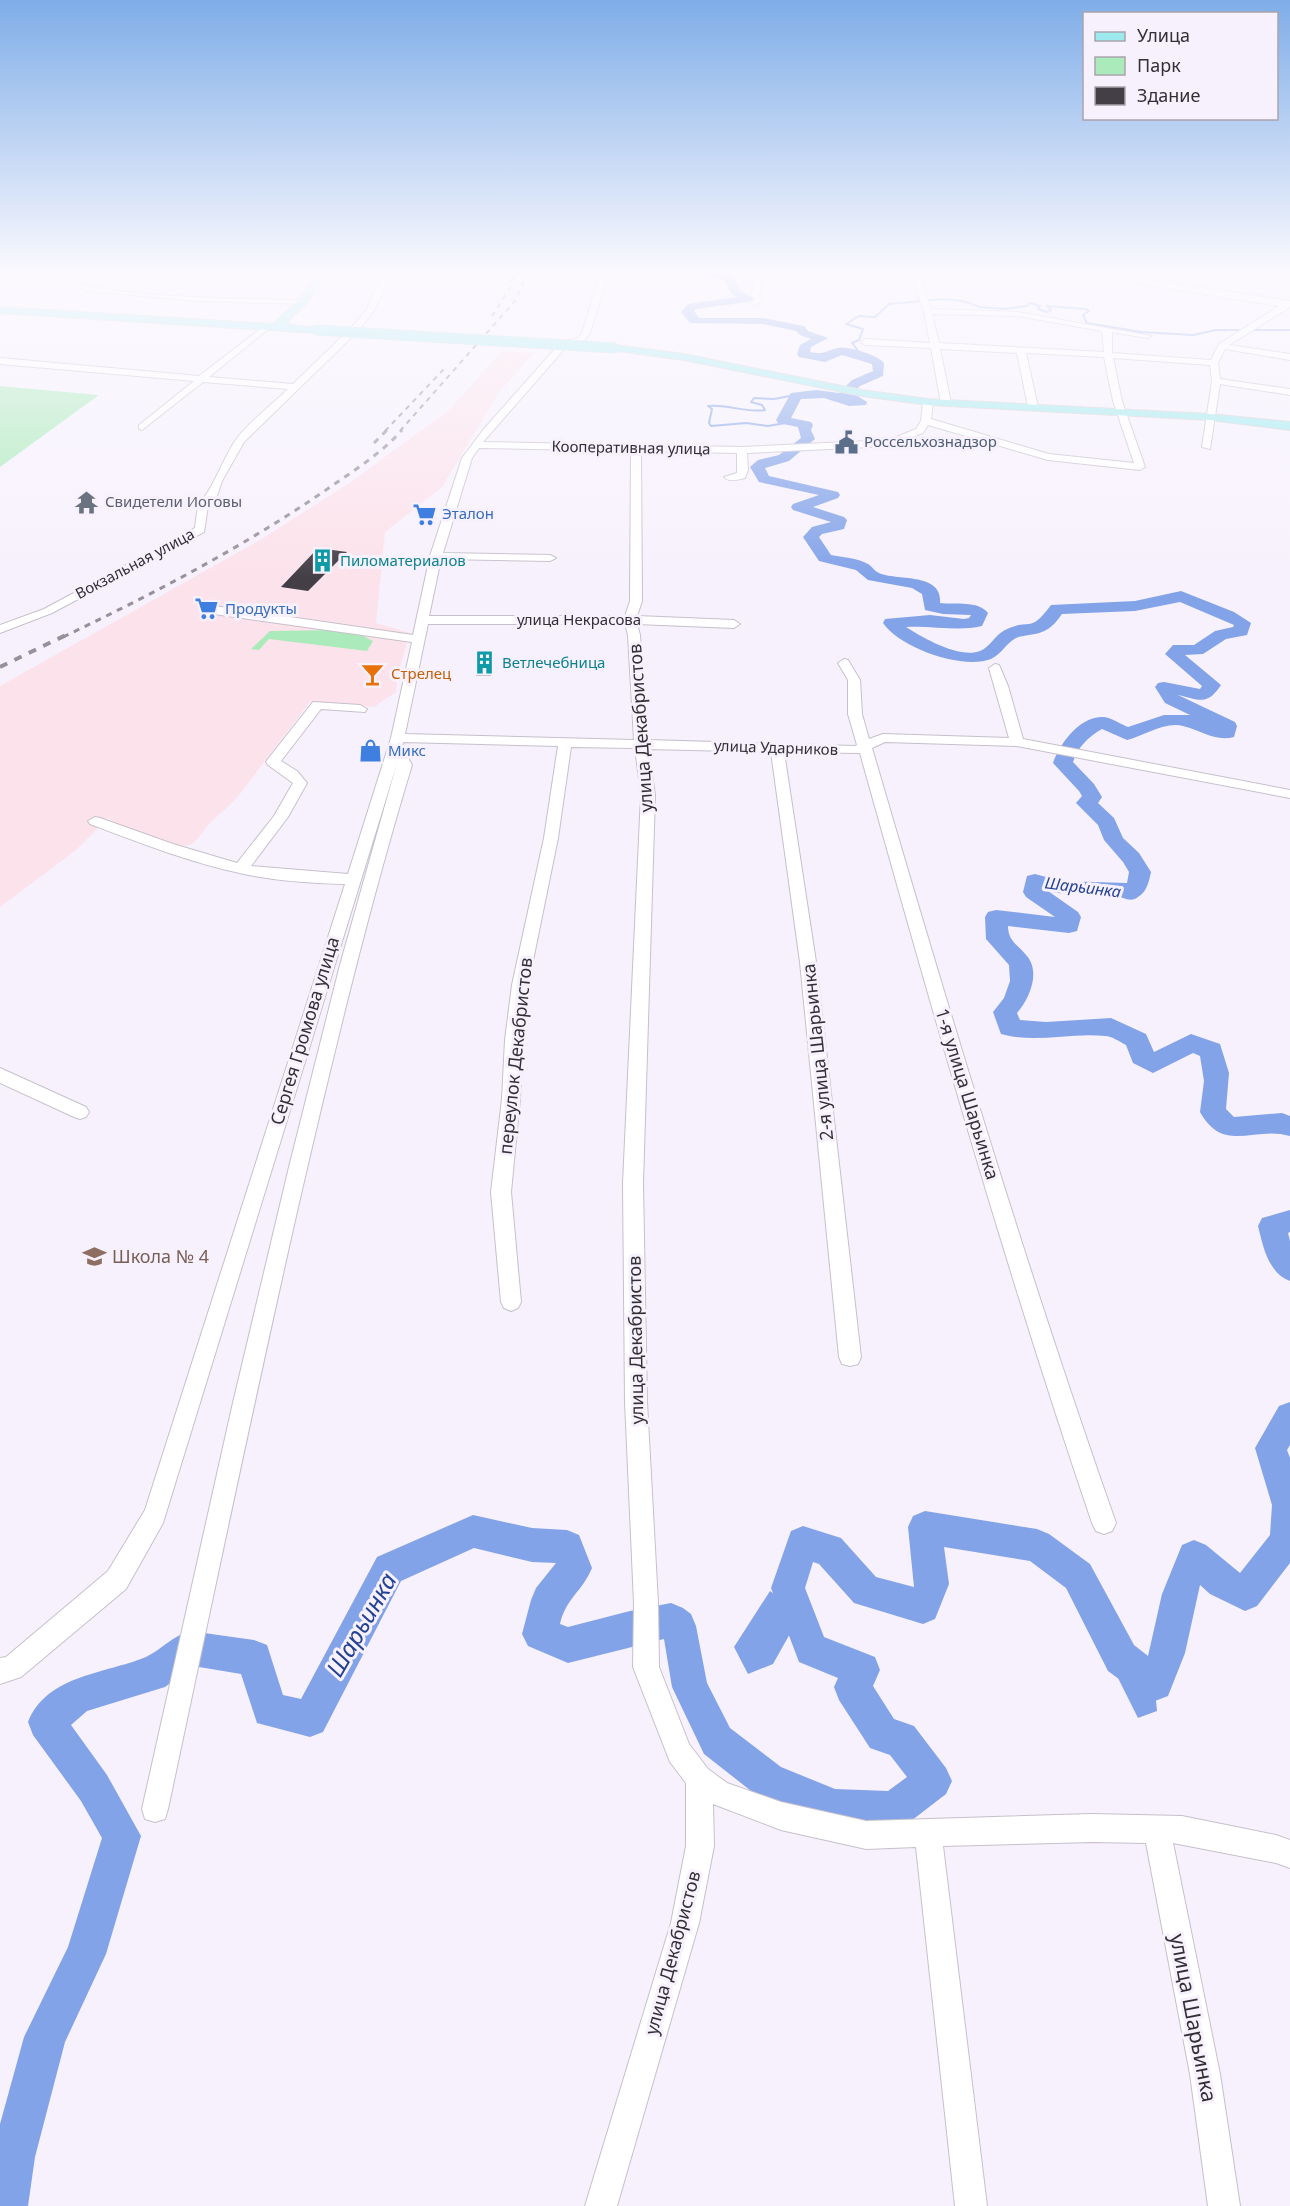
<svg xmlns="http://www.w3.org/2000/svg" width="1290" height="2206" viewBox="0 0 1290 2206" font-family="'Noto Sans',sans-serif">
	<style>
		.commercial { fill: #fce2eb }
		.green { fill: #abeaba }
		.water { fill: #83a3e8 }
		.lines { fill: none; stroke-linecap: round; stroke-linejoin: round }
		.stream { stroke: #83a3e8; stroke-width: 2 }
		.river { fill: #83a3e8; fill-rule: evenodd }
		.building { fill: #443e46 }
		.minor-casing { stroke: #c6c0cb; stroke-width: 2 }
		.major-casing { stroke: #d2d1d3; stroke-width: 2 }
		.minor { fill: #fff; fill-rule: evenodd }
		.major { fill: #9ce9ee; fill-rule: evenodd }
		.rail-far2 { stroke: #959099; stroke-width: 2; stroke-dasharray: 5 5; stroke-linecap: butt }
		.rail-far1 { stroke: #959099; stroke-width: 3; stroke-dasharray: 6 6; stroke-linecap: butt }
		.rail { stroke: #959099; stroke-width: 4; stroke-dasharray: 8 8; stroke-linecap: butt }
		.major-bridge-casing { stroke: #d2d1d3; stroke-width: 11; stroke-linecap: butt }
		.major-bridge { stroke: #9ce9ee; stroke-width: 10 }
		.labels { text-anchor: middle; stroke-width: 6; stroke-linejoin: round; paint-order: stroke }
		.far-service-label { font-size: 15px; fill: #4e5e75; stroke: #f7f1fd; text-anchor: start }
		.far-street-label { font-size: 15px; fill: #333035; stroke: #f7f1fd }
		.far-worship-label { font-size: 15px; fill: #5b616d; stroke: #f7f1fd; text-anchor: start }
		.far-shop-label { font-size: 15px; fill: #366cbe; stroke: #f7f1fd; text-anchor: start }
		.far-culture-label { font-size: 15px; fill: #0d838f; stroke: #f7f1fd; text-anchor: start }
		.far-food-label { font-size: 15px; fill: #c56008; stroke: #f7f1fd; text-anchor: start }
		.far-water-label { font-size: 16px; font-style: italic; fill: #234293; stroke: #f7f1fd }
		.street-label { font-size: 18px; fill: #333035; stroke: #f7f1fd }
		.education-label { font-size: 18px; fill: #785e54; stroke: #f7f1fd; text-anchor: start }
		.near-street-label { font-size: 21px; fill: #333035; stroke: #f7f1fd }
		.near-water-label { font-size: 24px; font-style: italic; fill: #234293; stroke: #f7f1fd }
	</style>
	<rect width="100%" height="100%" fill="#f7f1fd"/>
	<path class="commercial" d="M502,351L534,353L500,391L442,487L385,532L376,623L410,633L398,674L396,692L374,707L310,702L236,799L209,824L193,844L158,850L108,818L75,851L0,907V686L260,540L351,482L449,410Z"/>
	<path class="green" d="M0,386L99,395L0,467Z
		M337,630L357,633L373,641L367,651L269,639L259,650L251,649L270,631Z"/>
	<path class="water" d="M770,1591L801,1614L773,1664L748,1674L734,1647Z
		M1137,1657L1153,1670L1157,1711L1138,1718L1116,1674Z"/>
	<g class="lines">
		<path class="stream" d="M863,357L852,343L859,340L863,329L846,324L859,316L875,317L889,304L944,299L963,301L980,307L1005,309L1027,306L1029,303L1040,306L1038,309L1047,312L1051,310L1047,306L1086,309L1089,311L1083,315L1087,323L1141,332L1193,335L1216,330H1290
			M791,422L768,426L746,423L711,426L709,423L712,409L708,406C727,404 745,413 765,410L762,405L751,402L754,398L774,399L806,393"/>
		<path class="river" d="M706,269H716L718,272L731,274L740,290L754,299L748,302L696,309L694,311L699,318H763L804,326L808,331L828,338L811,347L810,352C826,355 824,351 838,348C849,346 878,355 884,363L883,376L860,386L853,393L867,402L866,405L849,406L824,398L801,399L791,418L811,422L813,425L811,430L815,439L789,461L765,468L769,476L838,492L840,495L838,498L813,507L844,517L847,520L844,529L822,534L819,537L831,555C842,557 857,558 868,564C872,566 874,571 879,573C896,581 943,572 940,603C955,605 978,600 988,613L982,626C957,632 932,625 906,627C923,638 960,659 980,651C990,647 995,635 1005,630C1030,617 1029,635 1051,605L1135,601L1181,591L1234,612L1251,623L1247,635L1226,639L1203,654L1185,655L1221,685C1207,706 1200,700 1178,695L1235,722L1237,726L1234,737C1215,742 1200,730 1183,726C1166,721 1143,736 1127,740L1102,729C1088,737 1078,747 1073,762L1094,784L1102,797L1098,803L1114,818L1123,838L1139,853L1151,872C1149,881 1147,892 1138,897C1131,903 1123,897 1115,896C1093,890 1070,897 1048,891L1078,912L1081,917L1077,931L1069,933L1008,926C1008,941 1018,945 1027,956C1041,973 1029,999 1017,1013L1020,1020L1046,1022L1111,1018L1146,1034L1154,1052L1191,1034L1220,1044L1229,1073L1226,1109L1234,1117L1282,1113L1290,1116V1136C1255,1125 1224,1155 1200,1112L1204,1081L1200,1056L1193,1053L1153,1073L1133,1063L1126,1045C1120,1042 1112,1036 1105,1036C1070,1032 1036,1044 1001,1034L993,1012L1004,998L1010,981L1009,965L986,939L985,917L988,912L996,910L1055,917L1026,897L1023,892L1027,876L1035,874L1061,881L1127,883L1129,872L1123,862L1104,840L1098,825L1076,803L1082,796L1079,791L1053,763C1060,744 1078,718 1101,717C1110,716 1120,724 1128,727L1164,715H1190L1165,703L1155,687L1158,683L1164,682L1200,689L1202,686L1165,654L1173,645H1194L1215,631L1233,627L1234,625L1180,602L1135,611L1062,614C1053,627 1046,633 1029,635C1025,636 1020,636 1016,638C1006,643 1002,654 991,659C962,670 900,648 883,623L885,619L930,615L964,619L969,618L971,615L943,614L925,610L922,594L912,588L868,580L856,570L819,561L803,537L812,527L831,522L793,510L791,507L793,504L819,495L759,482L750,467L758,460L779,455L801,438L798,427L778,423L776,420L791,393L816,390L839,393L852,380L873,371L872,364L842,355L825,362L799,357L797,354L800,345L811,339L800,335L796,331L763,324L690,323L681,312L688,304L737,297L732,294L723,279L705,276Z
			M1290,1210V1232L1288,1233L1290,1241V1281C1268,1273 1263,1246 1258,1226L1262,1218Z
			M1290,1402V1445L1287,1450L1290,1458V1563L1257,1606L1245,1611L1210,1594L1200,1585L1185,1653L1168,1696L1155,1701L1142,1696L1108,1671L1066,1588L1030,1561L944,1547L949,1584L935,1619L923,1624L854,1603L819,1564L813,1562L805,1588L824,1637L875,1657L880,1670L873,1686L894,1719L914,1726L946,1768L952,1781L946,1794L907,1824L893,1829L835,1827L755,1794L704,1754L672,1687L664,1639L568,1663L528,1646L522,1634L531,1600L536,1588L556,1563L532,1562L474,1548L401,1581L323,1732L310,1737L257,1723L241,1674L193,1666L165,1687L87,1711L71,1725L107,1775L141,1836L106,1954L65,2042L35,2157L28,2206H0V2124L24,2037L68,1947L102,1838L81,1801L33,1735L28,1722C46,1677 100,1674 141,1659C156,1654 168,1640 184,1633L189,1636L197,1632L254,1640L267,1645L283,1695L301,1699L377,1557L473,1515L532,1528L567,1530L579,1535L592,1568C582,1592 566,1598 560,1624L568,1627L630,1611L671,1603L683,1608L691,1614L696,1626L707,1683L730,1728L781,1767L835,1789L888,1791L907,1777L890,1755L870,1748L839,1700L834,1687L838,1678L799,1662L771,1588L791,1531L803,1526L841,1538L876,1577L914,1587L908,1527L913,1516L925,1511L1037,1529L1049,1534L1090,1564L1134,1645L1148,1656L1162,1594L1182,1545L1194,1540L1206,1545L1240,1573L1270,1535L1272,1505L1255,1448L1279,1406Z"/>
	</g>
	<path class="building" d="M318,548L347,552L308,591L281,587Z
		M493,650L491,676H476L478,651Z"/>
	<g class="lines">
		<defs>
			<path id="minor" d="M27,269C55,269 67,283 92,287C161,299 233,298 303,300L307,302L303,304L197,301L88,291L35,271L0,283V278Z
				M384,269H392L375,309L359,330L244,442L222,481L216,499L208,506L204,532L52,613L0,633V625L44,609L195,528L198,505C214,488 221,462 235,441C248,422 271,406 288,389L203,382L142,430L139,429V425L194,381L0,364V358L199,376L264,326L268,328L267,330L209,377L293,384L353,326L367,309Z
				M602,269H610L590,333L578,350H572L574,344L567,346L483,442L742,447L889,440L916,429L921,421L923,402L928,399L933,402L931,419L1049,454L1134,463L1113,401L1104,357L1026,353L1038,407L1033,410L1028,407L1017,353L940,349L951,403L946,406L941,403L931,348L865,345L861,342L865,339L930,343L924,311L910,272H763L759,295L763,299L755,306L751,304L755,299L751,296L756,272L702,271L698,269H1075L1290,301V307L1229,345L1290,354V360L1225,349L1218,363L1220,379L1290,389V395L1220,384L1210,449L1202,447L1212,381L1210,365L1113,358L1122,401L1145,467L1140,470L1048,460L928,425L923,433L891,446L747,453L748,470L745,478C738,480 728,482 724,477L737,473V453L641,451L642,601L637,616L734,620L740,624L734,628L637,624L640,635L647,740L855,746L857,745L848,714V680L838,663L844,659L848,660L860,680L862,714L869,739L883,734L1009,738L989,668L995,664L999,665L1008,686L1023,739L1290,790V798L1017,746L885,742L872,748C948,1008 1026,1268 1116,1523L1112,1531L1104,1534L1096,1531L1092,1523C1006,1269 932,1011 860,753L784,752L816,962L861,1357L858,1364L850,1366L842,1364L839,1357L800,962L771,752L648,749L655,795L643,1183L647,1402L658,1603L659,1667L689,1744L708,1769L727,1783L781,1802L866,1821L1092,1814L1182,1816L1276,1835L1290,1840V1868L1276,1863L1173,1843L1220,2074L1240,2206H1208L1190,2074L1146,1843L1092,1842L943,1846L987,2206H955L916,1847L866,1849L781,1830L713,1804L714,1846L699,1923L617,2206H585L671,1923L686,1846V1783L670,1762L633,1667L634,1603L625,1402L623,1183L641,795L635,748L571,747L558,838L528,985L523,1040L520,1099L511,1192L521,1302L518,1308L511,1311L504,1308L501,1302L491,1192L502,1099L505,1040L512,985L544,838L558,746L403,742L402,747L412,765C368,910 333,1056 299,1203C253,1405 211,1607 168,1809L165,1819L155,1822L145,1819L142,1809L232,1407L289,1167L340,965L397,763L163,1523L126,1589L21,1677L0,1684V1658L6,1657L108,1571L145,1510L345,884C311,883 277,881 244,874C191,863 140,843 90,824L88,821L95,817L100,818L173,844L237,863L274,816L293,783L268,765L266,762L268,759L313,702L360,705L367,709L365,712L321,709L281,761L297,771L307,783L288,817L251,866L348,874L391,738L412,642L214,614L208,610L214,606L413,635L430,556L462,458L483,430L561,342L578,338L582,333ZM918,272L1073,273L1279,306L1219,344L1211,360L1112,353V332L1147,338L1151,336L1018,312L931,309ZM932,314L1018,316L1102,331L1104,352L939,343ZM479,448L631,451L630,601L625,616H429L441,559L550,561L556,558L550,555L443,553L472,458ZM428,624H625L628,635L634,740L405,734Z
				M0,1068L86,1107L89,1112L86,1117L80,1119L74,1117L0,1083Z"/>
			<path id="major" d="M319,269H329L306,304L288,321L290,325L320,328L321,330L316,333L0,313V307L273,324L299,300Z
				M615,345L684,354L862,390L928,399L1210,414L1290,422V430L1210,420L928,405L862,396L684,360L611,350L610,348Z"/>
		</defs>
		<use href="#minor" class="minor-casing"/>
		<use href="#major" class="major-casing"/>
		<use href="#minor" class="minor"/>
		<use href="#major" class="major"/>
		<path class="rail-far2" d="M492,316L510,288L516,269
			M385,431L444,369
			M400,431L515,301L522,287L525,269"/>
		<path class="rail-far1" d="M374,443L387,430
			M63,637C153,594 241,548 323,492C350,473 380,455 402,430"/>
		<path class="rail" d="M0,667L66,635"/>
		<defs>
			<path id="major-bridge" d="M316,330L615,348"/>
		</defs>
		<use href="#major-bridge" class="major-bridge-casing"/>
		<use href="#major-bridge" class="major-bridge"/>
	</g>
	<linearGradient id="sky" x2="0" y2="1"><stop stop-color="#7fade8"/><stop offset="0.47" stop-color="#fbf9fe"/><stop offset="1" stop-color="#fbf9fe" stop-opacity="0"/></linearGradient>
	<rect width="1290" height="578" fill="url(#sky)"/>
	<defs>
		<symbol id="civic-bare" viewBox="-9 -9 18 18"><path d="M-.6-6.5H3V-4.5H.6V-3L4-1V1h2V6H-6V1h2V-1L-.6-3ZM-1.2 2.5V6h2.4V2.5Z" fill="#5c6f8a" stroke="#f7f1fd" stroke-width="2.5" paint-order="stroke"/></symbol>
		<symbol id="temple-bare" viewBox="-9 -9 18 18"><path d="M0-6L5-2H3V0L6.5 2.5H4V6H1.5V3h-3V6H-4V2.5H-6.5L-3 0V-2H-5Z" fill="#6b7280" stroke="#f7f1fd" stroke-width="2.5" paint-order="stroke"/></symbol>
		<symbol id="supermarket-bare" viewBox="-9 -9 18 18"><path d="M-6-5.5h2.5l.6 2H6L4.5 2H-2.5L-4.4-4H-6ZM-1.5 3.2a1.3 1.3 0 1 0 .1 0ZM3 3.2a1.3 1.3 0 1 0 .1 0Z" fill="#3f7fe0" stroke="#f7f1fd" stroke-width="2.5" paint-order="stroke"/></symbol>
		<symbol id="building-bare" viewBox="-9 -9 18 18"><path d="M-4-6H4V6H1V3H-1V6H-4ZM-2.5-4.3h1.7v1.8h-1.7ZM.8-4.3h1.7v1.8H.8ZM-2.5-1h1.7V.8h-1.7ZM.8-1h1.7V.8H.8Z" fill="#0f9aa8" stroke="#f7f1fd" stroke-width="2.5" paint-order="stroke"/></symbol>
		<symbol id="bar-bare" viewBox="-9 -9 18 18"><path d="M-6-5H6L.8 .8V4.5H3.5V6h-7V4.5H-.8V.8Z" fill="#e8710a" stroke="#f7f1fd" stroke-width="2.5" paint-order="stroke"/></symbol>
		<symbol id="shop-bare" viewBox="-9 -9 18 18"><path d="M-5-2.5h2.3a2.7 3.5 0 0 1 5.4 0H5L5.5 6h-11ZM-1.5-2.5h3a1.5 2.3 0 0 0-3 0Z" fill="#3f7fe0" stroke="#f7f1fd" stroke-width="2.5" paint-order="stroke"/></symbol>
		<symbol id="school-bare" viewBox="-9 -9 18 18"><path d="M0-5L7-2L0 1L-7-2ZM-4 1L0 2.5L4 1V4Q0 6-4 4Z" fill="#8d6e63" stroke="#f7f1fd" stroke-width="2.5" paint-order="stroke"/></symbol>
	</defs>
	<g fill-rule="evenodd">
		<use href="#civic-bare" x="830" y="426" width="33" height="33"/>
		<use href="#temple-bare" x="70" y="486" width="33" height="33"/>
		<use href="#supermarket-bare" x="408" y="498" width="33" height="33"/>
		<use href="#building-bare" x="306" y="544" width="33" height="33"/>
		<use href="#supermarket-bare" x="190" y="592" width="33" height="33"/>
		<use href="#building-bare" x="468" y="646" width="33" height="33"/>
		<use href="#bar-bare" x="356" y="658" width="33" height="33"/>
		<use href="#shop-bare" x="354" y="734" width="33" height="33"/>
		<use href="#school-bare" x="78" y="1240" width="33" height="33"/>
	</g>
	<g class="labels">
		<g class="far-service-label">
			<text x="864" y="447">Россельхознадзор</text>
		</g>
		<g class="far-street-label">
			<text transform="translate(631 448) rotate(1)" y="5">Кооперативная улица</text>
			<text transform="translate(135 564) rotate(-28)" y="5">Вокзальная улица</text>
			<text x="579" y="625">улица Некрасова</text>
			<text transform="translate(776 748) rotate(2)" y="5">улица Ударников</text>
		</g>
		<g class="far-worship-label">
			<text x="105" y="507">Свидетели Иоговы</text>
		</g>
		<g class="far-shop-label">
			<text x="442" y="519">Эталон</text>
			<text x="225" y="614">Продукты</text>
			<text x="388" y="756">Микс</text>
		</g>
		<g class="far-culture-label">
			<text x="340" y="566">Пиломатериалов</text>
			<text x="502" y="668">Ветлечебница</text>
		</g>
		<g class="far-food-label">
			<text x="391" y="679">Стрелец</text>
		</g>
		<g class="far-water-label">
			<text transform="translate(1083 887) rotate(7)" y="6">Шарьинка</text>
		</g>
		<g class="street-label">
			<text transform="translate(641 728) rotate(-94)" y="6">улица Декабристов</text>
			<text transform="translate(305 1031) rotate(-73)" y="6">Сергея Громова улица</text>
			<text transform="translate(818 1052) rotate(-96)" y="6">2-я улица Шарьинка</text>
			<text transform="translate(516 1056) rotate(-84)" y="6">переулок Декабристов</text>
			<text transform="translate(967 1094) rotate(73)" y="6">1-я улица Шарьинка</text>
			<text transform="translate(636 1340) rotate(-91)" y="6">улица Декабристов</text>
			<text transform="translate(673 1953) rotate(-75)" y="6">улица Декабристов</text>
		</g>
		<g class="education-label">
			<text x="112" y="1263">Школа № 4</text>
		</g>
		<g class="near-street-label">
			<text transform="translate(1193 2018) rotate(79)" y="7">улица Шарьинка</text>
		</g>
		<g class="near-water-label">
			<text transform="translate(362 1625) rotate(-60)" y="8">Шарьинка</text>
		</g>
	</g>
	<rect x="1083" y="12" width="195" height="108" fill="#f7f1fd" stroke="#a9a4ad" stroke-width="1.5"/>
	<rect x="1095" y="32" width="30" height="9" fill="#9ce9ee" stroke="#a9a4ad" stroke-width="1.5"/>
	<text x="1137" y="42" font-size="18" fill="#333035">Улица</text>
	<rect x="1095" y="57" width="30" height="18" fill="#abeaba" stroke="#a9a4ad" stroke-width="1.5"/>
	<text x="1137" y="72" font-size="18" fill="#333035">Парк</text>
	<rect x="1095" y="87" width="30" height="18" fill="#443e46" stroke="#a9a4ad" stroke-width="1.5"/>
	<text x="1137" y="102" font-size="18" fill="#333035">Здание</text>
</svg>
